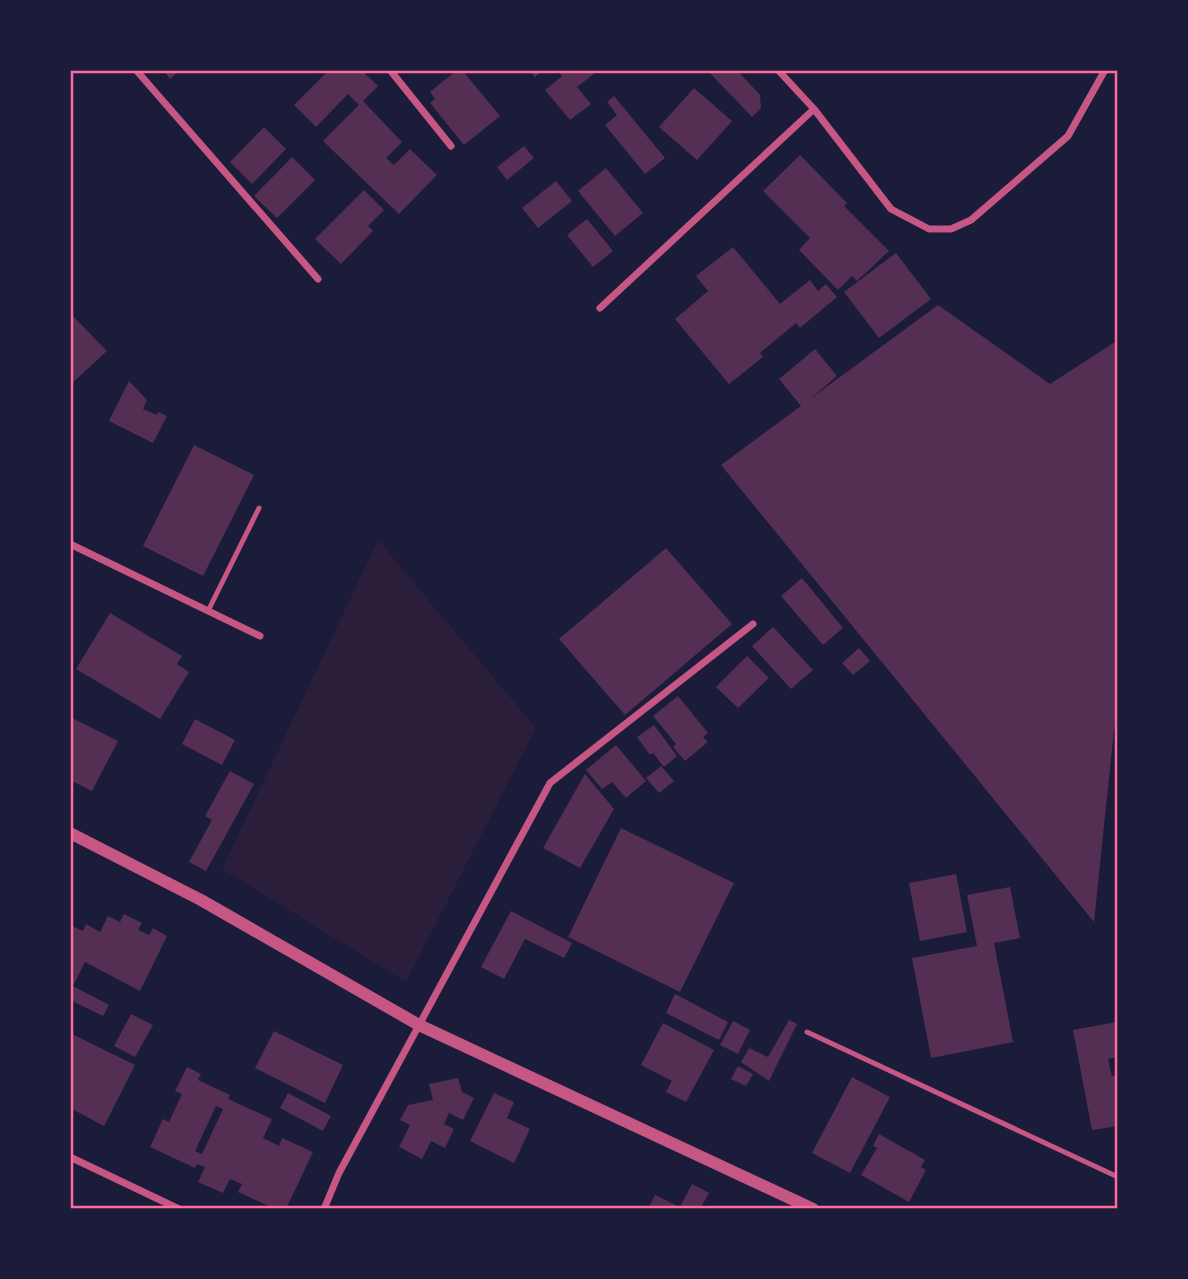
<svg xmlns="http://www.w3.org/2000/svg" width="1188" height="1279" viewBox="0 0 1188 1279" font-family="Raleway,sans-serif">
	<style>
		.green { fill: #2a1e3b }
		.building { fill: #542f53; fill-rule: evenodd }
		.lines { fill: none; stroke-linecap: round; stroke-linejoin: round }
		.service { stroke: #c65784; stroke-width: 5 }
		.minor { stroke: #c65784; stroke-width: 7 }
		.tertiary { stroke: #c65784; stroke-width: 12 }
		.neatline { fill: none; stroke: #ff6b9d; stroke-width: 2.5 }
	</style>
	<rect width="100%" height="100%" fill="#1b1b3a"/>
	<path class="green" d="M378,540L536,728L406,982L222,869Z"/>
	<path class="building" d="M163,70H180L170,79Z
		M329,70H361L378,86L363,101L402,142L386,158L394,165L410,149L437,175L399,214L323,141L359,105L348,94L316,127L294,105Z
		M457,70H462L500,116L464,145L430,103L435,99L430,92Z
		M529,70H544L535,77Z
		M558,70H591L594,74L577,87L591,104L570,120L545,90L562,76Z
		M707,70H737L760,95L761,108L752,117Z
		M694,88L732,121L697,160L659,127Z
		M614,96L665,158L645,174L605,125L617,115L607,102Z
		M264,127L286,149L252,184L230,162Z
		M524,146L534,158L507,180L497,167Z
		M800,155L847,203L844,206L889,251L857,281L852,276L838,290L799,250L810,238L763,191Z
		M292,157L315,180L277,218L254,196Z
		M606,168L643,213L615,236L578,191Z
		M556,181L572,201L538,228L522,208Z
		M364,190L384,210L368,226L373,231L341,264L315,239Z
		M587,219L613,251L593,267L567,235Z
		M733,247L780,304L810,280L818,291L826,284L837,297L800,328L796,323L760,353L763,357L729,384L675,319L708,291L696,276Z
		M896,253L931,299L879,338L844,292Z
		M938,305L1050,384L1118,340V692L1094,922L721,465L801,406L779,379L815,349L837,376L810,399Z
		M70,313L107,351L70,385Z
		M129,381L147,400L143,409L157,415L158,412L167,416L153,443L109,421Z
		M194,445L254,475L203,576L143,546Z
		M666,548L732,624L625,715L559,639Z
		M802,578L843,628L823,645L781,596Z
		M110,613L182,656L177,664L189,672L160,719L76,669Z
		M773,627L813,670L791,689L752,646Z
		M859,648L870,661L853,675L842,663Z
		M747,656L769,678L738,708L716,687Z
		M678,696L708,733L703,737L708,742L685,761L673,747L676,744L653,716Z
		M70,717L118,741L92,791L70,780Z
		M195,719L235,740L222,765L182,744Z
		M654,725L677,756L664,767L653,753L650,755L637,737Z
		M616,745L646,781L626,798L612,782L602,789L586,770Z
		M661,766L674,781L659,793L646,778Z
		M230,771L254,784L206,871L189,862L212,820L205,816Z
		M585,774L614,809L580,868L543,848Z
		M621,828L734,883L680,992L568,937Z
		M956,874L967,932L920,941L909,883Z
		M1010,887L1020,938L994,943L1013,1042L931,1058L912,958L977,946L967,895Z
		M511,911L572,943L564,958L525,939L504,979L481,967Z
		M124,914L142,923L138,930L149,935L153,928L167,936L140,991L85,962L73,986L109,1005L103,1016L70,1000V925L83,931L86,924L100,932L108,916L120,922Z
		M675,994L728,1022L719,1040L666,1013Z
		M131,1014L153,1025L135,1057L114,1046Z
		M789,1020L797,1024L769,1081L741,1062L749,1048L768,1057Z
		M733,1021L750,1030L738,1054L720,1045Z
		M1116,1022L1118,1057L1108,1059L1112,1076L1118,1074V1126L1092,1130L1073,1030Z
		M663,1023L714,1050L686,1102L666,1092L672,1081L641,1065Z
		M274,1031L343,1065L325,1103L255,1068Z
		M70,1033L135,1065L104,1126L70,1108Z
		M738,1066L753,1074L746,1086L731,1079Z
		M187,1067L201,1074L198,1080L230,1095L228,1099L272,1119L263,1138L279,1146L282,1138L313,1152L286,1209H275L238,1192L242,1184L230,1179L223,1193L198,1182L205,1167L197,1164L195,1168L150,1147L163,1119L169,1122L182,1094L175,1091ZM216,1106L223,1109L202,1154L195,1151Z
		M852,1077L890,1097L850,1173L812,1153Z
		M458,1078L462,1092L474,1098L463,1120L449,1113L444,1124L454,1129L445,1148L431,1141L422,1159L399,1147L410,1125L400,1120L408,1105L433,1100L429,1084Z
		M288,1093L331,1116L323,1131L280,1108Z
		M494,1093L514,1102L507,1118L530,1129L514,1163L470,1141Z
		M879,1134L925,1160L921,1167L926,1170L909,1202L861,1175L877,1148L873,1146Z
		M692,1184L709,1193L700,1209H648L655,1195L680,1207Z"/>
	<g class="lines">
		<path class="service" d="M208,611L259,508
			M807,1032L1118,1177"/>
		<path class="minor" d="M136,70L318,279
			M390,70L451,146
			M778,70L814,109L891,209L929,229H951L971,220L1068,136L1105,70
			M600,308L814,109
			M70,544L260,636
			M70,1157L179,1209
			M324,1209L339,1173L550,783L753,624"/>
		<path class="tertiary" d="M70,833L201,900L419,1025L813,1209"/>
	</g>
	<rect width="1188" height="1279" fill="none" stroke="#1b1b3a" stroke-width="144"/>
	<rect x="72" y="72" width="1044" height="1135" class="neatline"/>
</svg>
